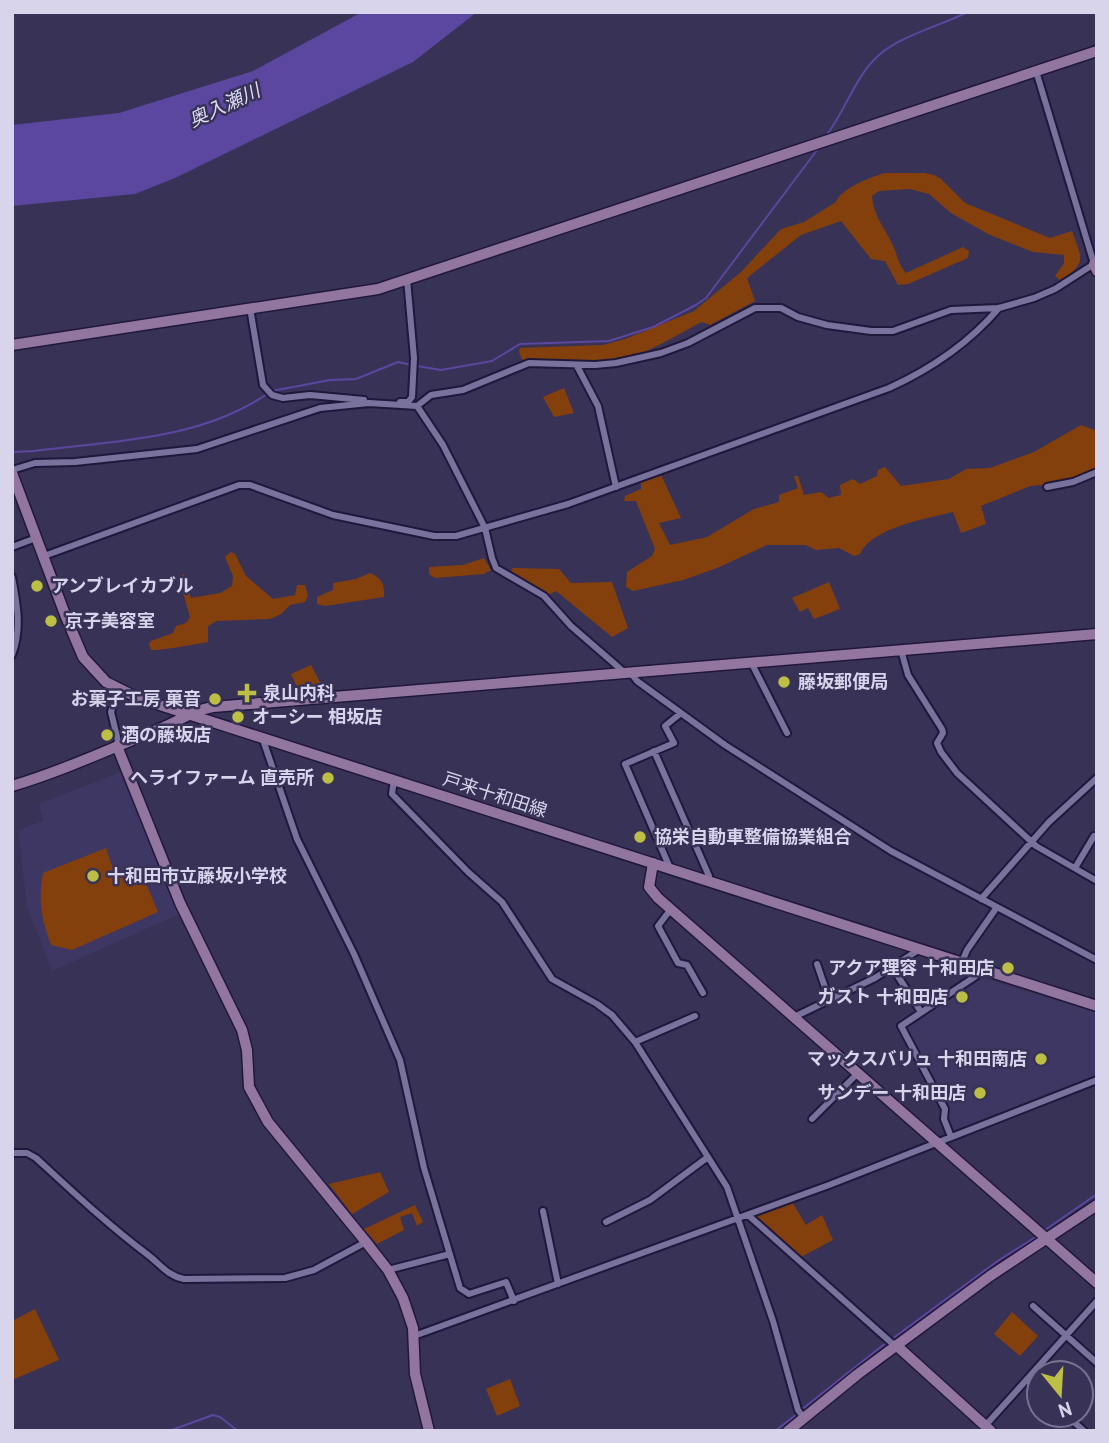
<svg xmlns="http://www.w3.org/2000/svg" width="1109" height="1443" viewBox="0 0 1109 1443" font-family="'PT Sans','Noto Sans JP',sans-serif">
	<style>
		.built { fill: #3f3763 }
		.green { fill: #84400c }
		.water { fill: #5b479f }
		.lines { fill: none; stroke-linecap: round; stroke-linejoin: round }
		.stream { stroke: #5b479f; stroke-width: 2 }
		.street-casing { stroke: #20183b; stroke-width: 10 }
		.secondary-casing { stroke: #20183b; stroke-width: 13 }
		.street { stroke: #79729d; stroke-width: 6 }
		.secondary { stroke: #93769f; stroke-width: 10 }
		.poi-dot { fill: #bcbf44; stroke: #383257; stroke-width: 2.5 }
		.labels { text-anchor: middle; stroke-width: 5; stroke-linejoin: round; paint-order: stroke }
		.poi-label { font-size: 18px; font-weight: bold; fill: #d7d4ec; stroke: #383257; text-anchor: start }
		.street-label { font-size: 18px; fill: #d7d4ec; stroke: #383257 }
		.water-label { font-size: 19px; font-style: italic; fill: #dcd9f2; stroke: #383257 }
	</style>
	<rect width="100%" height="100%" fill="#383257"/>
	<path class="built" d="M121,772L179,914L52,971L27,906L18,830L43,821L39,804Z
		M980,977L1097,1013V1078L954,1132L950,1131L947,1108L906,1029L907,1025Z"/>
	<path class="green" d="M885,173H924L934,175L941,179L965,203L1050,238L1072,231C1082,259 1087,262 1061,281L1055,276L1064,263V255L1033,252L990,235L951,213L929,194L910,189L879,191L872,196C874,219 886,228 894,248C898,258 899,265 906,273L963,247L969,251L968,258L908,284L898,285L885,261L871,259L841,221L801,235L747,278L755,301L710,325L702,322C672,337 645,356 612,362C583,367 552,360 523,361L519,352L520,348L603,345L625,339L694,311L741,272L781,229L804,222L836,202C841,188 871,177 885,173Z
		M564,388L574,413L554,417L543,397Z
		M1081,425L1097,431V471L1062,483L1030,486L981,506L986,524L961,533L953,512C928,518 871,528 860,554L854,556L839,548L816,550L806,545H767L717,568L683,580L633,591L626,587L627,572L652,556L655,549L636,501H624L625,496L641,489V482L661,475L681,518L659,523L670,545L707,537L754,509L779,502V495L798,488L794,476H798L804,495L821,492L829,498L841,495L840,485L853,479L860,484L877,476L878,470L885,467L901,486L949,479L966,469L990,468L1034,452Z
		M231,552L235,554L246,576L273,599L295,595L297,585H305L308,596L305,602L290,605L281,614L270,619L217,621L208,626V642C195,644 161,651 151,650L149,644L151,641L173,633L176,626L186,623L190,617L179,578L184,574L191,598L220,593L232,586L233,576L225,557Z
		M484,558L491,570L484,574L435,578L429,574V567L463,565Z
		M513,568L559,569L571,583L612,582L628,628L612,637L556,591L548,595L511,571Z
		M370,573C382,578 385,585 384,597L325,606L317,604V597L333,590V583L356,579Z
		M829,582L840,609L814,619L808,608L800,612L792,598Z
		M311,665L322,686L300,693L291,674Z
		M106,848L114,872L125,879L142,874L158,912L72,950L51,945C41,917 38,902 43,873Z
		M380,1172L389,1192L352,1214L329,1184Z
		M792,1202L806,1225L822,1215L833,1240L801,1257L758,1219V1214Z
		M415,1205L423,1222L417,1226L412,1213L400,1217L404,1230L377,1244L364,1229Z
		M35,1309L59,1360L12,1380V1321Z
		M1012,1312L1038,1336L1020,1356L994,1334Z
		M510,1379L520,1406L497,1416L486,1389Z"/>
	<path class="water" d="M362,12H477L413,62L175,178L135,194L12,206V125L119,113L253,71Z"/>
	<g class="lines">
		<path class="stream" d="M828,133C846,109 856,75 879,55C900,36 942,25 968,12
			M417,366L441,370L492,361L520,344L609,341L653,327L696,305L706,298L817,150
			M272,391L330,380L356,379L398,362L412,365
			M12,452L34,451C113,441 200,440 267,394
			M1045,1230L1097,1194
			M892,1339L999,1260L1034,1238
			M801,1410L887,1342
			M169,1431L213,1415L220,1417L238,1431
			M775,1431L797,1414"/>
		<defs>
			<path id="street" d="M250,308L263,385L272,395L283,398L310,395L364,400
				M577,366L598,406L616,487
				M400,402H408L412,397L414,358L407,279
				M417,406L431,395L463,390L529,363L595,365L616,363L661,353L688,343L755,308H781L798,317L827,325L871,331H893L951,310L999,308L1034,298L1055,289L1094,264L1036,71
				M12,470L35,463L75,462L197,449L320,408L369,403L417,406L443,445L485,528L492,558L496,568L544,596L571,626L624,672
				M1047,487L1073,482L1097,472
				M12,547L36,538
				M44,556L239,485H250L333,515L434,536H456L568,504L889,388C931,369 969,343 999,308
				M12,577C17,603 22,629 12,655
				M901,650L908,675L942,729L943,733L937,743L941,752L957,773L1036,846L1097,881
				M751,662L787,733
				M630,672L637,681L725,745L891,851L1097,960
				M118,690L111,712L119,745
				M262,737L297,839L354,954L400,1060L424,1168L460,1288L469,1294L506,1282L514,1301
				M654,751L709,876L708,880
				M394,779L392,794L468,872L502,902L552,979L597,1004L612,1015L635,1042L727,1187L773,1321L798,1410L804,1418
				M670,868L625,764L674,743L665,726L681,713
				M1075,868L1094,836
				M981,899L1049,822L1097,778
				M671,909L658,926L678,963L687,965L703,993
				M962,962L967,950L997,907
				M817,964L829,999
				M892,967L921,1012
				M794,1017L875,978L920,949
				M635,1042L695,1016
				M812,1119L857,1074
				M951,1137L944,1119L945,1109L901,1026L985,970
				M12,1153H27L36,1158C73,1192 108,1225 148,1255C161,1265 168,1276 184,1279L285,1278L314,1270L366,1242
				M543,1211L558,1284
				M748,1215L895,1346
				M606,1222L650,1200L708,1157
				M388,1270L450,1254
				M1033,1306L1097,1363
				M414,1336L829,1185L1097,1080
				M1027,1380L1039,1391
				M1066,1415L1084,1431
				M985,1426L1097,1301"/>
			<path id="secondary" d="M1094,264L1097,271
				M12,345L378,289L1097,51
				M12,473L66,617L83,657L106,682L138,698L1097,1006
				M117,746L180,903L242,1030L247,1050L249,1087L268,1122L366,1242L388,1270L403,1298L413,1328L415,1374L429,1431
				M12,786C62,771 110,749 159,729C177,722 193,710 213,707L1097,634
				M653,863L649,887L658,898L1097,1283
				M896,1345L991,1431
				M788,1431L858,1374L990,1276L1097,1205"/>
		</defs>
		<use href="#street" class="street-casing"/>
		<use href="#secondary" class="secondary-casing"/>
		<use href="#street" class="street"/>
		<use href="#secondary" class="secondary"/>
	</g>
	<g class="poi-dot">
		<circle cx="37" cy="586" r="7"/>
		<circle cx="51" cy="621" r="7"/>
		<circle cx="784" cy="682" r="7"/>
		<path d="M243.5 682.5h7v7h7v7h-7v7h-7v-7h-7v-7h7z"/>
		<circle cx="215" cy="699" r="7"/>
		<circle cx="238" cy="717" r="7"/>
		<circle cx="107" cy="735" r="7"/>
		<circle cx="328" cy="778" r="7"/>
		<circle cx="640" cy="837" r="7"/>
		<circle cx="93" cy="876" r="7"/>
		<circle cx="1008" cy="968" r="7"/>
		<circle cx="962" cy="997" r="7"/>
		<circle cx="1041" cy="1059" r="7"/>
		<circle cx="980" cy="1093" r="7"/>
	</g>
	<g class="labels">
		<g class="poi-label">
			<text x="51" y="592">アンブレイカブル</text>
			<text x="65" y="627">京子美容室</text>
			<text x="798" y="688">藤坂郵便局</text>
			<text x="263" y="699">泉山内科</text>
			<text x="201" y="705" text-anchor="end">お菓子工房 菓音</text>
			<text x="252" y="723">オーシー 相坂店</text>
			<text x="121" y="741">酒の藤坂店</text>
			<text x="314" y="784" text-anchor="end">ヘライファーム 直売所</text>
			<text x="654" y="843">協栄自動車整備協業組合</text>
			<text x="107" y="882">十和田市立藤坂小学校</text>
			<text x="994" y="974" text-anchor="end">アクア理容 十和田店</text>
			<text x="948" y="1003" text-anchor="end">ガスト 十和田店</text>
			<text x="1027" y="1065" text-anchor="end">マックスバリュ 十和田南店</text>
			<text x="966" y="1099" text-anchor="end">サンデー 十和田店</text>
		</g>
		<g class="street-label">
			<text transform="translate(495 795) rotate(18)" y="6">戸来十和田線</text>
		</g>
		<g class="water-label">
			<text transform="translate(224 105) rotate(-25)" y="7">奥入瀬川</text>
		</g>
	</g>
	<rect width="1109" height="1443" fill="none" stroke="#d7d4ec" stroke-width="28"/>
	<g transform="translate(1060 1394) rotate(162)"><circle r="33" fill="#383257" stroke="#787393" stroke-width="2"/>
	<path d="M0-5L12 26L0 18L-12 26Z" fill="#bcbf44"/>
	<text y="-10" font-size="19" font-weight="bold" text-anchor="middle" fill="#d7d4ec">N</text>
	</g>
</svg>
